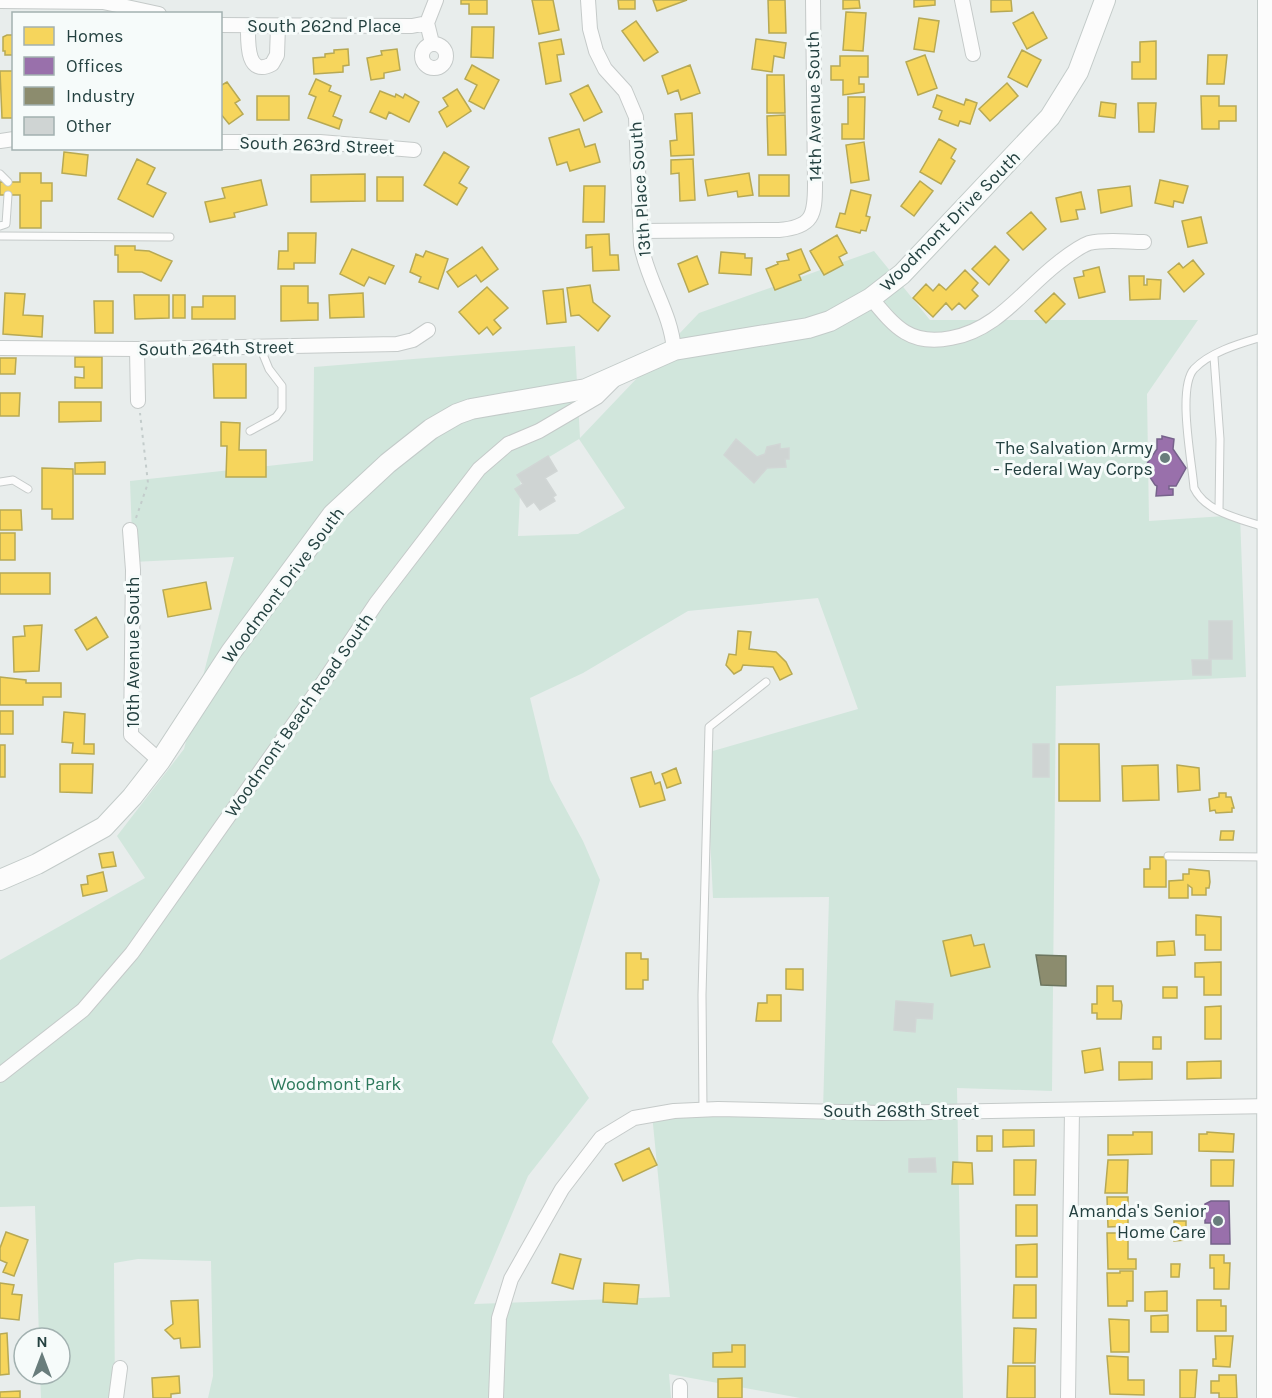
<svg xmlns="http://www.w3.org/2000/svg" width="1272" height="1398" viewBox="0 0 1272 1398" font-family="Karla,sans-serif">
	<style>
		.green { fill: #d1e6dc; fill-rule: evenodd }
		.homes { fill: #f6d55c; stroke: #b7a954; stroke-width: 1.5 }
		.offices { fill: #9970ab; stroke: #76628b; stroke-width: 1.5 }
		.industry { fill: #8c8c6e; stroke: #6d7660; stroke-width: 1.5 }
		.building { fill: #cfd4d3; stroke: #d1d6d5; stroke-width: 1.5 }
		.lines { fill: none; stroke-linecap: round; stroke-linejoin: round }
		.service-casing { stroke: #c5cac9; stroke-width: 9 }
		.minor-casing { stroke: #c5cac9; stroke-width: 16 }
		.secondary-casing { stroke: #c3cbc9; stroke-width: 22 }
		.path { stroke: #c3cccb; stroke-width: 2; stroke-dasharray: 3 4.5; stroke-linecap: butt }
		.service { stroke: #fcfcfc; stroke-width: 7 }
		.minor { stroke: #fcfcfc; stroke-width: 14 }
		.secondary { stroke: #fcfcfc; stroke-width: 20 }
		.poi-dot { fill: #697d7c; stroke: #f6fbfa; stroke-width: 2 }
		.labels { text-anchor: middle; stroke-width: 6; stroke-linejoin: round; paint-order: stroke }
		.street-label { font-size: 18px; fill: #244140; stroke: #f6fbfa }
		.poi-label { font-size: 18px; fill: #244140; stroke: #f6fbfa; text-anchor: end }
		.park-label { font-size: 18px; fill: #2d795c; stroke: #f6fbfa }
	</style>
	<rect width="100%" height="100%" fill="#e8edec"/>
	<path class="green" d="M874,251L930,320H1198L1147,394L1149,521L1240,515L1246,677L1056,686L1052,1091L957,1088L963,1398H800L669,1374L671,1398H208L213,1376L211,1261L138,1259L114,1263L115,1398H41L40,1374H60V1338H39L35,1206L0,1207V960L145,878L117,836L184,749L234,557L133,562L130,481L313,461L314,367L575,346L580,438L699,313ZM579,439L625,508L578,534L518,536L521,474ZM818,598L858,709L706,753L713,898L829,897L823,1111L652,1114L670,1297L474,1304L528,1176L589,1098L552,1042L600,880L583,841L550,780L530,698L583,673L688,611Z"/>
	<path class="homes" d="M461,0H487V14H469V4H461Z
		M532,0H553L559,30L539,34Z
		M618,0H635V9H619Z
		M653,0H687L657,11Z
		M768,0H785L786,33H769Z
		M843,0H859L860,8L843,9Z
		M914,0H935V5L914,7Z
		M991,0H1011L1012,11L991,12Z
		M846,12L866,13L863,51L843,50Z
		M1033,12L1047,38L1027,49L1013,23Z
		M919,18L939,21L934,52L914,49Z
		M636,21L658,52L644,61L622,31Z
		M472,27H494L493,58L471,57Z
		M7,35H14V55H5V51H3V37Z
		M561,39L564,54L557,55L561,81L546,84L539,43Z
		M756,39L786,43L784,58L774,56L772,72L752,69Z
		M1156,41V79H1132V62H1140V42Z
		M348,49L349,65L343,66V72L314,74L313,58L325,57V54L334,53V50Z
		M397,49L400,70L384,73V78L371,80L367,58L382,55L381,51Z
		M1022,50L1041,60L1027,87L1008,77Z
		M925,55L937,88L918,95L906,62Z
		M1208,55H1227L1224,84H1207Z
		M840,56H868V77H859V84H864V92L843,95V80H831V66H840Z
		M472,65L499,80L484,109L469,101L477,85L465,79Z
		M690,65L700,93L681,100L678,90L668,94L662,76Z
		M0,71H14V118H2Z
		M767,75H784L785,113H767Z
		M316,79L331,86L329,91L341,96L333,116L342,120L339,129L308,118L316,97L309,94Z
		M227,82L240,100L235,103L243,114L229,124L220,113V86Z
		M1007,83L1018,96L990,121L979,109Z
		M588,85L602,112L584,121L570,94Z
		M457,89L471,111L447,127L439,112L448,106L443,98Z
		M380,91L395,97L396,94L403,98L405,94L419,102L409,122L389,112L386,119L370,112Z
		M937,95L964,105L966,99L977,103L970,124L960,121L958,126L939,119L942,111L933,107Z
		M257,96H289V120H257Z
		M1201,96H1219V106H1236V121H1219V129H1202Z
		M848,97H865L864,139H842V124H848Z
		M1101,102L1116,104L1115,118L1099,116Z
		M1138,103H1156L1154,132H1139Z
		M692,113L694,155L671,156L670,141L677,140L675,114Z
		M785,115L786,155H768L767,116Z
		M579,129L585,147L595,144L600,162L570,171L567,162L557,165L549,138Z
		M939,139L956,149L951,158L955,161L941,184L920,172Z
		M864,142L869,180L851,183L846,145Z
		M64,152L88,155L86,176L62,173Z
		M444,152L469,167L459,183L467,188L457,205L424,185Z
		M137,159L155,168L147,184L166,193L153,217L118,199Z
		M693,159L695,200L680,201L679,173L671,174V160Z
		M20,173H41V183H52V201H41V228H20V195H0V182H20Z
		M749,173L753,195L738,197L737,191L708,196L705,180Z
		M365,174V201L311,202V175Z
		M759,175H789V196H759Z
		M377,177H403V201H377Z
		M261,180L267,205L234,213L235,217L210,222L205,202L225,198L222,188Z
		M1160,180L1188,186L1183,203L1174,201L1173,207L1155,203Z
		M920,181L933,191L914,216L901,206Z
		M584,186H605L604,222H583Z
		M1130,186L1132,206L1101,213L1098,190Z
		M851,190L871,195L866,216L870,217L866,231L861,230L860,233L836,227L840,213L845,214Z
		M1081,192L1085,209L1076,210L1078,219L1061,222L1056,198Z
		M1031,212L1046,229L1023,250L1007,233Z
		M1201,217L1207,243L1188,247L1182,221Z
		M288,233H316L315,263H294V269H278L279,251H288Z
		M609,234L610,255H618L619,270L593,271L592,247L586,248V235Z
		M837,235L847,253L839,257L843,265L824,275L810,251Z
		M115,246H135V250L149,251L172,261L161,281L142,272H118V255H115Z
		M995,246L1009,260L989,285L972,269Z
		M482,247L498,269L481,282L476,275L458,287L447,272Z
		M352,249L394,266L385,284L369,277L364,286L340,274Z
		M801,249L810,270L799,275L801,280L775,290L766,269L778,264L777,262L789,260L787,254Z
		M426,251L448,259L438,289L419,282L421,277L410,272L416,254L423,257Z
		M721,252L745,254V258H752L751,275L719,273Z
		M697,256L708,284L689,292L678,264Z
		M1193,260L1204,274L1184,292L1168,272L1179,263L1183,268Z
		M1099,267L1105,292L1079,298L1074,278L1084,276L1083,271Z
		M965,270L978,283L972,290L978,296L965,309L959,303L952,310L946,303L933,317L913,298L926,284L933,291L939,284L946,290Z
		M1129,276H1144V285H1147V279L1161,280L1160,299L1130,300Z
		M590,285L593,302L610,316L598,331L579,315L571,316L567,288Z
		M281,286H308V303H318V320L281,321Z
		M487,287L508,308L494,320L501,328L493,335L487,327L479,334L459,312Z
		M563,289L566,322L547,324L543,291Z
		M5,293L25,294L23,315L43,316L42,337L3,334Z
		M363,293L364,317L330,318L329,295Z
		M1054,293L1065,304L1046,323L1035,311Z
		M134,295H169V318L135,319Z
		M173,295H185V318H173Z
		M203,296H235V319H192V307H203Z
		M94,301H113V333H95Z
		M75,357H102V388H75V377L84,378V367H75Z
		M0,358H16L15,374H0Z
		M213,364H246V398H214Z
		M0,393H20L19,416H0Z
		M59,402H101V421L59,422Z
		M221,422L240,423L239,450H266V477H226L227,446H221Z
		M105,462V474H75V463Z
		M42,468L73,469V519H52V509H42Z
		M0,510H21L22,530H0Z
		M0,533H15V560H0Z
		M0,573H50V594H0Z
		M206,582L211,609L168,617L163,590Z
		M96,617L108,637L87,650L75,630Z
		M42,625L39,671L14,672L13,637L25,636L24,626Z
		M738,631L751,632L749,649L776,652L786,662L792,674L780,680L773,667L743,665L741,670L734,674L726,665L729,654L736,655Z
		M0,677L26,680V683H61V697H43V705H0Z
		M0,711H13V734H0Z
		M64,712L85,714L84,744H94V754L72,753L73,743L62,742Z
		M1059,744H1099L1100,801H1059Z
		M0,745H5V777H0Z
		M60,764H93L92,793L60,792Z
		M1158,765L1159,800L1123,801L1122,766Z
		M1177,765L1199,768L1200,790L1178,792Z
		M676,768L681,783L667,788L662,774Z
		M651,772L655,784L660,782L665,800L640,807L631,778Z
		M1219,793H1226V797H1231L1234,808H1232V812L1216,813L1215,810L1210,811L1209,799L1219,797Z
		M1221,831H1234L1233,840H1220Z
		M113,852L116,866L102,868L99,854Z
		M1150,857H1166V887H1144V869H1150Z
		M1189,869L1209,871L1210,882L1209,888H1206V895H1192V888L1188,885V898H1169V881L1183,880V874H1189Z
		M103,872L107,891L83,896L81,885L88,884L87,876Z
		M1196,915L1221,917V950H1205V935H1196Z
		M971,935L974,946L984,944L990,967L951,976L943,941Z
		M1174,941L1175,955L1157,956V942Z
		M626,953H641V959H648V980H643V989H626Z
		M1221,962V995H1204V977H1195V963Z
		M786,969H803V990L786,989Z
		M1097,986H1113V1001H1121L1122,1005L1121,1019H1097V1013H1092V1004H1097Z
		M1163,987H1177V998H1163Z
		M767,995H781V1021H756L758,1003H767Z
		M1221,1006V1039H1205V1007Z
		M1153,1037H1161V1049H1153Z
		M1100,1048L1103,1070L1085,1073L1082,1051Z
		M1221,1061V1078L1187,1079V1062Z
		M1119,1062H1152V1079L1119,1080Z
		M1003,1130H1034V1146L1003,1147Z
		M1133,1132H1152V1154L1108,1155V1135H1133Z
		M1207,1132L1234,1134L1233,1152L1199,1151V1134H1207Z
		M977,1136H992V1151H977Z
		M649,1148L657,1165L623,1181L615,1164Z
		M1014,1160H1036L1035,1195H1014Z
		M1108,1160H1128L1127,1193H1105Z
		M1211,1160H1234L1233,1186H1211Z
		M953,1162L972,1163L973,1184H952Z
		M1107,1197H1128V1226L1108,1227Z
		M1016,1205H1037V1236H1016Z
		M1174,1221H1186V1240L1174,1241Z
		M6,1232L28,1240L14,1276L3,1272L7,1263L0,1260V1248Z
		M1107,1233H1128V1259H1136V1269H1108Z
		M1037,1244V1277H1016V1245Z
		M560,1254L581,1259L573,1289L552,1283Z
		M1210,1255H1224V1263H1230L1229,1289H1214V1268H1210Z
		M1171,1264H1180L1179,1277H1171Z
		M1120,1271H1133V1301H1127V1306H1108L1107,1273H1120Z
		M0,1283L14,1285L12,1294L22,1295L19,1320L0,1318Z
		M604,1283L639,1285L637,1304L603,1302Z
		M1014,1285H1036V1318H1013Z
		M1167,1291V1311H1145V1292Z
		M198,1300L200,1347L181,1348L180,1338L174,1339L165,1330L173,1324L171,1301Z
		M1197,1300H1221V1306H1226V1331H1197Z
		M1168,1315V1332H1151V1316Z
		M1109,1319L1129,1320V1352H1111Z
		M1014,1328L1036,1329L1035,1363H1013Z
		M7,1333L9,1374L0,1375V1334Z
		M1215,1336H1233L1230,1367L1213,1366V1359H1216Z
		M732,1345H745V1367H713V1353L732,1352Z
		M1107,1356L1128,1357V1380H1144V1395L1110,1394Z
		M1008,1366H1035V1398H1007Z
		M1180,1370H1197L1195,1398H1180Z
		M1219,1375H1236L1237,1398H1219V1393H1211V1381H1219Z
		M179,1376L180,1393L171,1394V1398H153L152,1378Z
		M742,1378V1398H718V1379Z
		M20,1391V1398H0V1392Z"/>
	<path class="offices" d="M1162,436L1174,439L1173,449L1186,468L1176,486H1169V489H1173V495L1156,496L1157,486L1155,485L1144,468L1157,449V439H1162Z
		M1211,1201H1229L1230,1244H1211V1223H1205V1204Z"/>
	<path class="industry" d="M1036,955L1066,956V986L1041,985Z"/>
	<path class="building" d="M736,439L757,457L765,454L767,447L780,444V449L789,448V459H785L786,467L767,468L754,483L724,455Z
		M548,456L557,471L545,478L556,495L553,497L555,501L540,510L534,502L527,507L515,489L523,484L517,475Z
		M1209,621H1232V659H1209Z
		M1192,660H1211V675H1193Z
		M1033,744H1049V777H1033Z
		M896,1001L933,1004L932,1019L916,1018L915,1032L894,1030Z
		M935,1158L936,1172H909V1159Z"/>
	<g class="lines">
		<defs>
			<path id="service" d="M0,174L8,182
				M0,226L6,224L8,195
				M0,236L170,237
				M1265,336C1242,343 1211,351 1194,369C1177,388 1192,462 1194,488C1206,513 1242,519 1267,528
				M1214,357L1220,439L1219,510
				M250,431L276,417L282,409V386L269,369L260,347
				M0,482L13,480L28,489
				M1168,856L1265,857
				M703,1110L702,995L709,727L766,682"/>
			<path id="minor" d="M588,0L590,29L596,51L605,69L625,91L636,117L641,245C648,283 671,312 674,350
				M962,0L973,54
				M0,1L103,2L159,14
				M220,25L412,26L427,23
				M248,26C248,41 246,78 272,64L277,55L278,26
				M432,43L427,23L436,0
				M422 56a12 12 0 1 1 24 0a12 12 0 1 1-24 0Z
				M0,141L14,139
				M220,142H320L414,150
				M640,231L779,230C813,227 815,215 815,185L813,0
				M871,298C895,327 910,346 951,338C997,330 1023,290 1058,263C1067,256 1078,247 1089,243C1106,239 1127,242 1144,242
				M0,348L137,349L397,344L413,340L428,330
				M137,349L138,401
				M130,530L133,570L131,735L160,761
				M0,1075L83,1010L132,953L324,681L377,602L479,469L508,444L539,431L597,397L613,381
				M116,1398L120,1368
				M496,1398L499,1318L511,1279L562,1189L601,1138L634,1118L674,1111L718,1109L882,1113L1272,1106
				M680,1398V1386
				M1068,1398L1072,1110"/>
			<path id="secondary" d="M0,880L37,864L104,827L132,797L160,761L231,652L333,514L388,463L431,429L457,414L471,409L586,389L674,350L808,328L830,321L871,298L902,274L1050,117L1078,72L1105,0
				M1267,1398L1268,0"/>
		</defs>
		<use href="#service" class="service-casing"/>
		<use href="#minor" class="minor-casing"/>
		<use href="#secondary" class="secondary-casing"/>
		<path class="path" d="M136,518L148,483L140,413"/>
		<use href="#service" class="service"/>
		<use href="#minor" class="minor"/>
		<use href="#secondary" class="secondary"/>
	</g>
	<g class="poi-dot">
		<circle cx="1165" cy="458" r="6"/>
		<circle cx="1218" cy="1221" r="6"/>
	</g>
	<g class="labels">
		<g class="street-label">
			<text x="324" y="32">South 262nd Place</text>
			<text transform="translate(814 106) rotate(-91)" y="6">14th Avenue South</text>
			<text transform="translate(317 145) rotate(2)" y="6">South 263rd Street</text>
			<text transform="translate(640 189) rotate(-94)" y="6">13th Place South</text>
			<text transform="translate(950 221) rotate(-45)" y="6">Woodmont Drive South</text>
			<text transform="translate(216 348) rotate(-1)" y="6">South 264th Street</text>
			<text transform="translate(283 585) rotate(-53)" y="6">Woodmont Drive South</text>
			<text transform="translate(133 652) rotate(-90)" y="6">10th Avenue South</text>
			<text transform="translate(299 715) rotate(-55)" y="6">Woodmont Beach Road South</text>
			<text x="901" y="1117">South 268th Street</text>
		</g>
		<g class="poi-label">
			<text x="1153" y="454">The Salvation Army<tspan x="1153" dy="21">- Federal Way Corps</tspan></text>
			<text x="1206" y="1217">Amanda's Senior<tspan x="1206" dy="21">Home Care</tspan></text>
		</g>
		<g class="park-label">
			<text x="336" y="1090">Woodmont Park</text>
		</g>
	</g>
	<rect x="12" y="12" width="210" height="138" fill="#f6fbfa" stroke="#a2b1b0" stroke-width="1.5"/>
	<rect x="24" y="27" width="30" height="18" fill="#f6d55c" stroke="#a2b1b0" stroke-width="1.5"/>
	<text x="66" y="42" font-size="18" fill="#244140">Homes</text>
	<rect x="24" y="57" width="30" height="18" fill="#9970ab" stroke="#a2b1b0" stroke-width="1.5"/>
	<text x="66" y="72" font-size="18" fill="#244140">Offices</text>
	<rect x="24" y="87" width="30" height="18" fill="#8c8c6e" stroke="#a2b1b0" stroke-width="1.5"/>
	<text x="66" y="102" font-size="18" fill="#244140">Industry</text>
	<rect x="24" y="117" width="30" height="18" fill="#cfd4d3" stroke="#a2b1b0" stroke-width="1.5"/>
	<text x="66" y="132" font-size="18" fill="#244140">Other</text>
	<g transform="translate(42 1356)"><circle r="28" fill="#f6fbfa" stroke="#a2b1b0" stroke-width="1.5"/>
	<path d="M0-4.5L10 22L0 15L-10 22Z" fill="#697d7c"/>
	<text y="-9" font-size="16" font-weight="bold" text-anchor="middle" fill="#244140">N</text>
	</g>
</svg>
